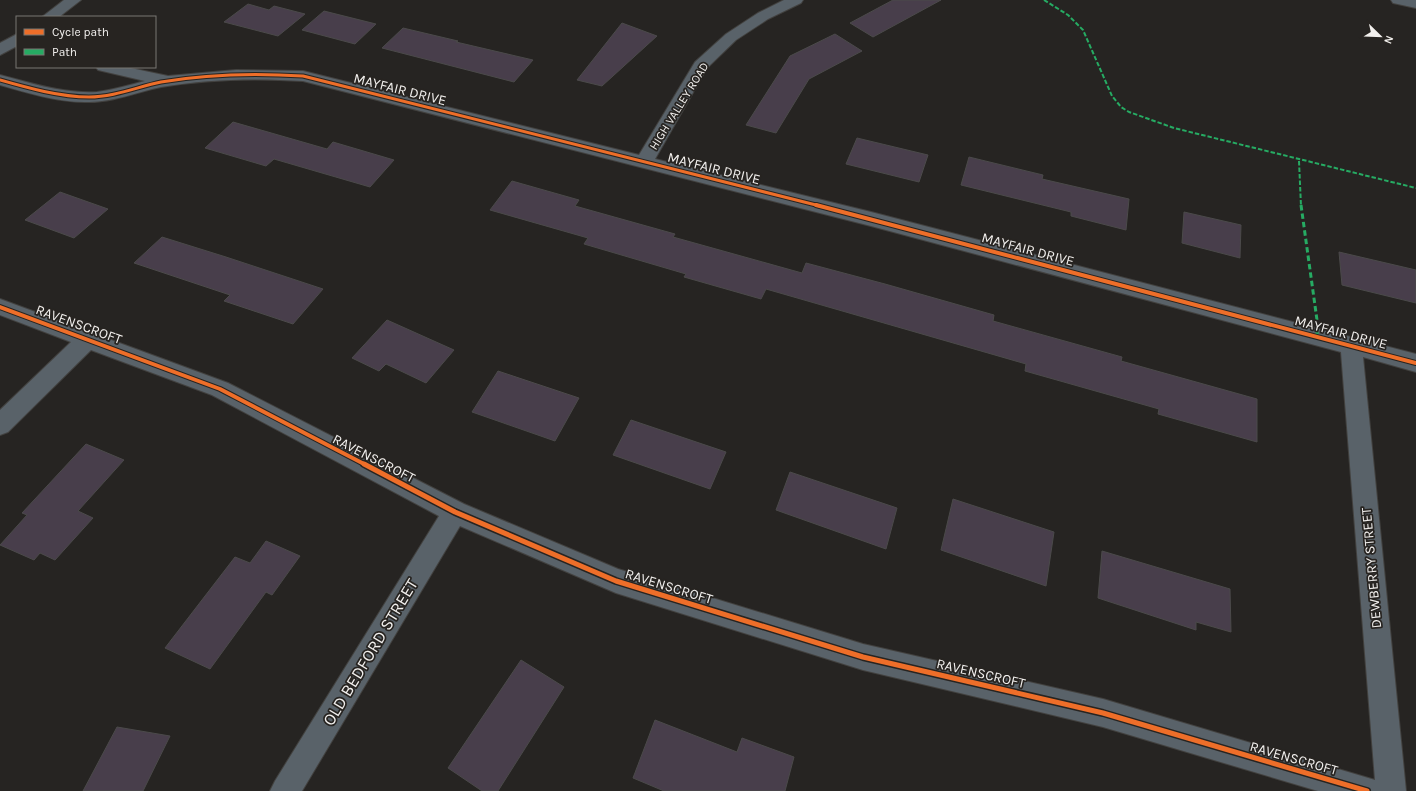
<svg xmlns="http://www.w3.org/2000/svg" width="1416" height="791" viewBox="0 0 1416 791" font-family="Karla,sans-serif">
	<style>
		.building { fill: #483e4b; stroke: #4b4a4a }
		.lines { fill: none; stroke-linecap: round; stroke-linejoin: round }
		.minor-casing { stroke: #42413f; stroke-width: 2 }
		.tertiary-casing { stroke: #42413f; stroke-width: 2 }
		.minor { fill: #596269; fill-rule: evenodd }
		.tertiary { fill: #596269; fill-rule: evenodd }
		.quiet-far1 { stroke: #26ab63; stroke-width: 2; stroke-dasharray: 4.5 2; stroke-linecap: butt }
		.quiet { stroke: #26ab63; stroke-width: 3; stroke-dasharray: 5.5 3; stroke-linecap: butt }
		.cycleway-far2-casing { stroke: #272421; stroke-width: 5 }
		.cycleway-far1-casing { stroke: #272421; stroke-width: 6 }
		.cycleway-casing { stroke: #272421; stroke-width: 8 }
		.cycleway-far2 { stroke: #ee6e29; stroke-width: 3 }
		.cycleway-far1 { stroke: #ee6e29; stroke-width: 4 }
		.cycleway { stroke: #ee6e29; stroke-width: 5 }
		.labels { text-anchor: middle; stroke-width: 3.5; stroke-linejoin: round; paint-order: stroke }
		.far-street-label { font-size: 12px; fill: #f2f0ee; stroke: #272421 }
		.street-label { font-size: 14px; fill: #f2f0ee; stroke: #272421 }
		.near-street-label { font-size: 17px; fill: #f2f0ee; stroke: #272421 }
	</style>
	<rect width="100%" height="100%" fill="#262422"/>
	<path class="building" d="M893,0H941L873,37L850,23Z
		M248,4L269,10L274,6L305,14L278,36L224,22Z
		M324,11L376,24L355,44L302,30Z
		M622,23L657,36L602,86L577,80Z
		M403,28L458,41L456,42L533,60L514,82L382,48Z
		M835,34L862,51L809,79L776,133L746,125L790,56Z
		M233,122L327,149L333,142L394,160L370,187L274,159L266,166L205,148Z
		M857,138L928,155L919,182L846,164Z
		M969,157L1043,175L1042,179L1129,199L1126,230L1071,216V212L961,185Z
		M512,181L579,200L575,206L675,234L673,237L802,273L806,263L885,284L994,315L993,321L1122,357L1121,361L1257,399V442L1158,414L1159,409L1025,371L1026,364L766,289L761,299L684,277L686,274L584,244L588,238L490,210Z
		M60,192L108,209L74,238L25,220Z
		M1184,212L1241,225L1240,258L1182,243Z
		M162,237L226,257L323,289L293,324L224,301L230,295L134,263Z
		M1339,252L1416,270V303L1342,285Z
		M387,320L454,350L426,383L386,364L379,371L352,358Z
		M498,371L579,398L555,441L472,412Z
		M631,420L726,452L710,489L613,455Z
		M86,444L124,460L78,511L93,518L55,560L40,553L34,560L0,545L27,515L22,513Z
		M790,472L897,508L886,549L776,510Z
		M953,499L1054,532L1046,586L941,550Z
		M266,541L300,556L272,595L266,592L210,669L165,648L235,557L250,563Z
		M1102,551L1230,589L1231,632L1196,622V630L1098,598Z
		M521,660L564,687L498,791H482L448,768Z
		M655,720L737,752L742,738L794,757L785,791H664L633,778Z
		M117,727L170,736L143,791H83Z"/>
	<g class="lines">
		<defs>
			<path id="minor" d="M784,0H803L801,3L768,19L736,40L707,68L655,159L871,212L1416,354V372L1363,357L1406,791H1318L1103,727L863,670L616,593L460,526L302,791H270L275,781L439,516L212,395L91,350L8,432L0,435V410L71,342L0,315V299L228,383L464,504L618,569L863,644L1103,699L1375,780L1341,352L871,226L303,81C256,78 207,79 161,87C137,92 114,102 89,102C60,103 28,93 0,85V75C31,83 64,94 97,92C113,90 129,85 145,81L98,70L96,67H126L168,76L236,70L303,71L639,155L695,62L726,34L758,13Z
				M1391,0H1416V8L1393,3Z"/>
			<path id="tertiary" d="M64,0H81L59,17H42Z
				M17,34V46L0,55V43Z"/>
		</defs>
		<use href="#minor" class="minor-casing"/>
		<use href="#tertiary" class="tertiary-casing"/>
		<use href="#minor" class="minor"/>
		<use href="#tertiary" class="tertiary"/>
		<path class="quiet-far1" d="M1044,0L1068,15L1083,30L1112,96L1121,107L1129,112L1174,128L1416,188
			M1299,161L1301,206"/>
		<path class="quiet" d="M1301,205L1317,320V337"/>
		<defs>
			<path id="cycleway-far2" d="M0,80C28,88 60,97 89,97C114,97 137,87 161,82C207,74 256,73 303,76L820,206"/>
			<path id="cycleway-far1" d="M816,205L1416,363
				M0,307L220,389L366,465"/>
			<path id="cycleway" d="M364,464L455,512L616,581L863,657L1103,713L1367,791"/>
		</defs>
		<use href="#cycleway-far2" class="cycleway-far2-casing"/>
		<use href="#cycleway-far1" class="cycleway-far1-casing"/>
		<use href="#cycleway" class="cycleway-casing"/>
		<use href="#cycleway-far2" class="cycleway-far2"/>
		<use href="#cycleway-far1" class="cycleway-far1"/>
		<use href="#cycleway" class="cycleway"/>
	</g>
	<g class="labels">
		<g class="far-street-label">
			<text transform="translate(679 106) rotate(-58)" y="4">HIGH VALLEY ROAD</text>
		</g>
		<g class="street-label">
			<text transform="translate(400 89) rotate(14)" y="5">MAYFAIR DRIVE</text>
			<text transform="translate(714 168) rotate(14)" y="5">MAYFAIR DRIVE</text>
			<text transform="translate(1028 249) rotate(15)" y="5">MAYFAIR DRIVE</text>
			<text transform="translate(79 324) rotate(20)" y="5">RAVENSCROFT</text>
			<text transform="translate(1341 332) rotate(15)" y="5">MAYFAIR DRIVE</text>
			<text transform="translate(374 458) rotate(27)" y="5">RAVENSCROFT</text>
			<text transform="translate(1371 568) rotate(-95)" y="5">DEWBERRY STREET</text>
			<text transform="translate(669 586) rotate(17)" y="5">RAVENSCROFT</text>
			<text transform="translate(981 673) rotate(13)" y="5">RAVENSCROFT</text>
			<text transform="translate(1294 758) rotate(16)" y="5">RAVENSCROFT</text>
		</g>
		<g class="near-street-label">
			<text transform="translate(370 652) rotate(-59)" y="6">OLD BEDFORD STREET</text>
		</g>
	</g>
	<rect x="16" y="16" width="140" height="52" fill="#272421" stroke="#787673"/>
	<rect x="24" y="29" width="20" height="6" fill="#ee6e29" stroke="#787673"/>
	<text x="52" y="36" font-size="12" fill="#f2f0ee">Cycle path</text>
	<rect x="24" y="49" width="20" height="6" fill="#26ab63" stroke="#787673"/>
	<text x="52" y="56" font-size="12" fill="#f2f0ee">Path</text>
	<g transform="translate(1380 36) rotate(113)" stroke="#272421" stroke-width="3" paint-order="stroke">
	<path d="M0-3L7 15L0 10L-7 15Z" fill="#f2f0ee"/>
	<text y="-6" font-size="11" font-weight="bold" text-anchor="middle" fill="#f2f0ee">N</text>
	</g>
</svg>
